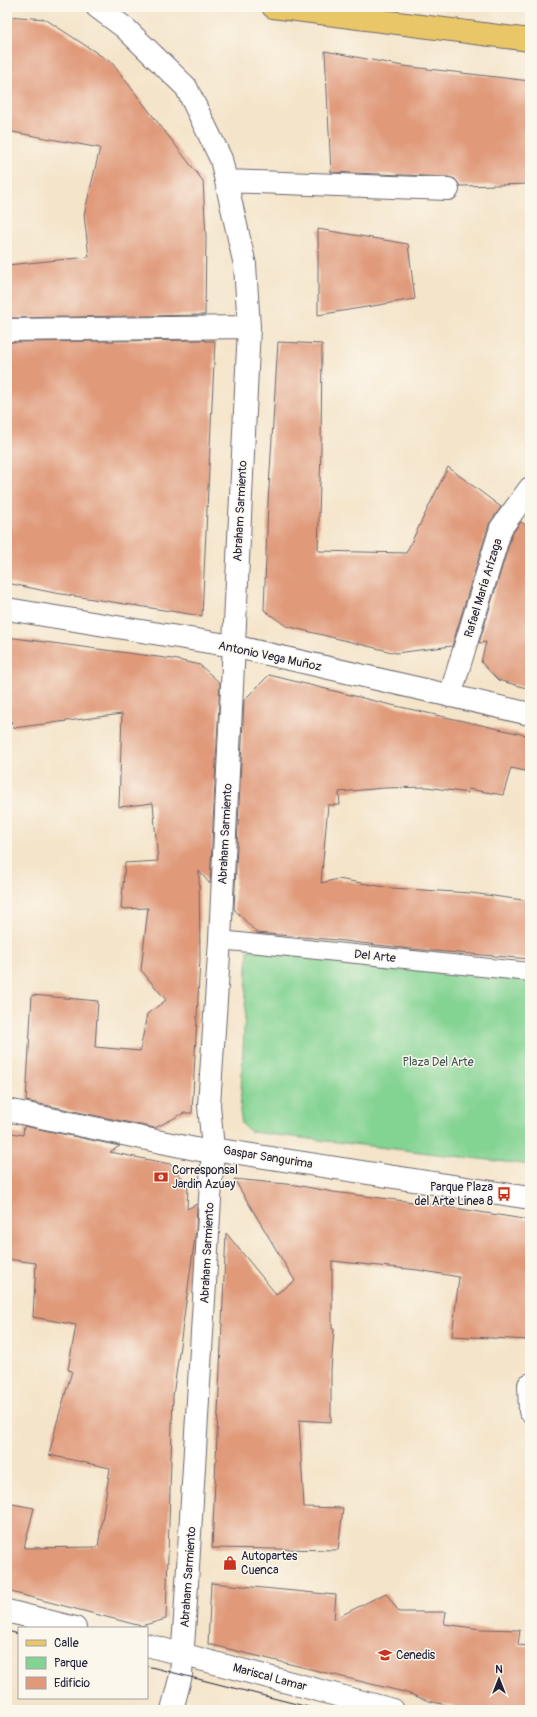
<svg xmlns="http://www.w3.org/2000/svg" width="537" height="1717" viewBox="0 0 537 1717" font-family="Pangolin,sans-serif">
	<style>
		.green { fill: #83d393; stroke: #527a67 }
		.building { fill: #e09a7a }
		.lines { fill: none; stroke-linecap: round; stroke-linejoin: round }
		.lane-casing { stroke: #6c666d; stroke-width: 20 }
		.street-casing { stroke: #6c666d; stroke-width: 24 }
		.primary-casing { stroke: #6c666d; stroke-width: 24 }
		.lane { stroke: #fff; stroke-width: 18 }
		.street { stroke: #fff; stroke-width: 22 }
		.primary { stroke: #e9c769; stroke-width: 22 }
		.tram { stroke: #22223b; stroke-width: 1 }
		.labels { text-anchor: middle; stroke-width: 3; stroke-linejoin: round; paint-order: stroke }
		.street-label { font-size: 12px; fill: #22223b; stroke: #fbf7ec }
		.park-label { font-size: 12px; fill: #3f5755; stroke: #fbf7ec }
		.poi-label { font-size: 12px; fill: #22223b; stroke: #fbf7ec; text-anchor: start }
	</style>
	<rect width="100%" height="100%" fill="#fbf7ec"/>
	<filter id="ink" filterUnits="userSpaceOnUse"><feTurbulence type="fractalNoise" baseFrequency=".025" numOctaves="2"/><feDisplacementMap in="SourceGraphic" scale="8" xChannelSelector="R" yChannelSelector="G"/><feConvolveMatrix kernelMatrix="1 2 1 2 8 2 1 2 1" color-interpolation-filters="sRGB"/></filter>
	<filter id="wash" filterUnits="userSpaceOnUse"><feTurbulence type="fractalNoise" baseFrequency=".012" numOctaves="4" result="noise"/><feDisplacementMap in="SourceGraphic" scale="16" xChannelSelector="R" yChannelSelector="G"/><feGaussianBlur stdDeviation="0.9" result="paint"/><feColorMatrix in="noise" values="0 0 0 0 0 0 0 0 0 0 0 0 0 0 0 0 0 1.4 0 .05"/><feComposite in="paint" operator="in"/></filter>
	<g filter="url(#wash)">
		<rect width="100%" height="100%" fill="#f4e4c9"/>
		<path class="green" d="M248,950L530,979V1165L251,1132L242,1124L240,1112Z"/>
		<g id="blocks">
			<path class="building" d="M7,16L45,19L112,63L203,181L206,237L205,315L7,318V265L89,257L84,215L100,148L7,131Z
				M325,51L403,66L530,81V184L463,186H460L455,179L448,177L331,172Z
				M318,229L408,244L415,299L318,315Z
				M205,340V341H215L202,616L55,593L7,583V342Z
				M278,342L322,344L321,448L318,551L406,553L448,467L501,507L489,524L452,646L396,653L286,626L264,610L268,503Z
				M521,522L530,528V689L498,680L481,662L486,642L479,643L512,534Z
				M7,637L173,659L200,665L220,683L210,884L199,871L200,959L192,1113H184L155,1128L26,1101L32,995L98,1001L95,1047L140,1051L147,1014L166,1000L141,970L148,908L121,909L125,863L158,861L153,803L119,807L122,714L13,728L7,703Z
				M269,675L387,704L530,736V772L511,768L503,795L468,789V793L427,787L384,788L339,792L340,805H328L321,883L338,879L391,888L471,893L530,901V959L411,949L336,940L257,933L234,909L244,700Z
				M24,1126L120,1146L110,1152L170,1164L188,1185L187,1209L197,1204L196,1230L173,1396L166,1619L141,1626L7,1591V1503L34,1508L24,1548L98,1547L110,1468L49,1455L57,1422L72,1371L68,1370L76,1325L33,1317L36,1263L7,1259V1132L23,1135Z
				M234,1179L296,1185L333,1192L429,1204L530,1220V1340L452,1336L459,1277L418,1270L332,1261V1329H334L331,1370V1422L299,1420L304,1507L343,1508L338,1550L212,1548L226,1233L276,1294L295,1281Z
				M211,1583L336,1595L334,1619L386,1593L399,1612H446L444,1624L481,1629L520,1630L518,1645L530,1646V1710H467L429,1701L404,1692L208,1644Z"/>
		</g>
	</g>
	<g filter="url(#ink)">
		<use href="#blocks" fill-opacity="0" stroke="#6c666d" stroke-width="1"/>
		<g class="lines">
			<defs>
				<path id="lane" d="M220,940L530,972"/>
				<path id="street" d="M97,7L125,28L186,87L221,159L245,265L249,327L220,940L209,1105L213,1149L185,1617L181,1675L172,1710
					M226,181L448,189
					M7,330L249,327
					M7,609L233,646L530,714
					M450,696L501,528L530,488
					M7,1110L200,1150L213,1149L530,1198
					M529,1385L530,1411
					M7,1611L75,1628
					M147,1645L393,1710"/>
				<path id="primary" d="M273,7L530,40"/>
			</defs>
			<use href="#lane" class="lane-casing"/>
			<use href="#street" class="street-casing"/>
			<use href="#primary" class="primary-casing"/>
			<use href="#lane" class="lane"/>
			<use href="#street" class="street"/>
			<use href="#primary" class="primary"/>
			<path class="tram" d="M7,1631L19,1634
				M147,1666L320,1710"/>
		</g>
	</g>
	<defs>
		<symbol id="bank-bare" viewBox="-9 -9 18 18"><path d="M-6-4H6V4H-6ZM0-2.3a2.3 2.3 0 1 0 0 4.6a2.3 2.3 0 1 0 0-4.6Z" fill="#c8321e" stroke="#fbf7ec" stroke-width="2.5" paint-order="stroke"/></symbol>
		<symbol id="bus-bare" viewBox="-9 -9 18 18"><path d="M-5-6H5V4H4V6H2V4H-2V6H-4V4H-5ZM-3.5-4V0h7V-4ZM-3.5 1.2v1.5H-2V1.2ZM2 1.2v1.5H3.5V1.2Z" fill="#c8321e" stroke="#fbf7ec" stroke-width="2.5" paint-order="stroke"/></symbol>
		<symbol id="shop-bare" viewBox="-9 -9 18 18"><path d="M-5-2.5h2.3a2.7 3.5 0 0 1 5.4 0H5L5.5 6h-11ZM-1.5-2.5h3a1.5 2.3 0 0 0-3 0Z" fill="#c8321e" stroke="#fbf7ec" stroke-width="2.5" paint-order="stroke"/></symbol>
		<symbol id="school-bare" viewBox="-9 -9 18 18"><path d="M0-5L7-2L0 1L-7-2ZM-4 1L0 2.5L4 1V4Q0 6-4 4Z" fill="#c8321e" stroke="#fbf7ec" stroke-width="2.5" paint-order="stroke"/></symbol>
	</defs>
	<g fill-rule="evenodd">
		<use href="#bank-bare" x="151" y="1167" width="20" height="20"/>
		<use href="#bus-bare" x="494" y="1184" width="20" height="20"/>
		<use href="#shop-bare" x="220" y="1553" width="20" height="20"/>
		<use href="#school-bare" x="375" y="1645" width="20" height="20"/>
	</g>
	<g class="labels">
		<g class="street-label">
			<text transform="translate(240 511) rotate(-87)" y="4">Abraham Sarmiento</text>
			<text transform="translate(483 588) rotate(-73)" y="4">Rafael María Arízaga</text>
			<text transform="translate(270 656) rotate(12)" y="4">Antonio Vega Muñoz</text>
			<text transform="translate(225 834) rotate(-87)" y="4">Abraham Sarmiento</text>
			<text transform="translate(375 956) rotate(6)" y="4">Del Arte</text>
			<text transform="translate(268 1157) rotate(9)" y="4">Gaspar Sangurima</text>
			<text transform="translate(207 1253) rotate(-87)" y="4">Abraham Sarmiento</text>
			<text transform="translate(188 1577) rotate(-86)" y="4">Abraham Sarmiento</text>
			<text transform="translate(270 1677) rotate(15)" y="4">Mariscal Lamar</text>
		</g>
		<g class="park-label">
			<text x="438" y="1066">Plaza Del Arte</text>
		</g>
		<g class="poi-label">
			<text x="172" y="1174">Corresponsal<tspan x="172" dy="14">Jardin Azuay</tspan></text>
			<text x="493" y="1191" text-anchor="end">Parque Plaza<tspan x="493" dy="14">del Arte Linea 8</tspan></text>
			<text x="241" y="1560">Autopartes<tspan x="241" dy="14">Cuenca</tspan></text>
			<text x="396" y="1659">Cenedis</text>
		</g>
	</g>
	<rect width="537" height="1717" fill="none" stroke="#fbf7ec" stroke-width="24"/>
	<rect x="18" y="1627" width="130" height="72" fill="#fbf7ec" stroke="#a4a2a5"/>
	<rect x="26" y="1640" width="20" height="6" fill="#e9c769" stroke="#a4a2a5"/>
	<text x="54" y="1647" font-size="12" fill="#22223b">Calle</text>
	<rect x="26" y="1657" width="20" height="12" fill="#83d393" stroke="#a4a2a5"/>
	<text x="54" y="1667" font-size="12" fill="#22223b">Parque</text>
	<rect x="26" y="1677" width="20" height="12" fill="#e09a7a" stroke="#a4a2a5"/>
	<text x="54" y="1687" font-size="12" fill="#22223b">Edificio</text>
	<g transform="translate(499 1679)" stroke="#fbf7ec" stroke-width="3" paint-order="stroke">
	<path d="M0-3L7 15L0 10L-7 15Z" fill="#22223b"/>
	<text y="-6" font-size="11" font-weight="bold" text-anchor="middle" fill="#22223b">N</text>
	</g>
</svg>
